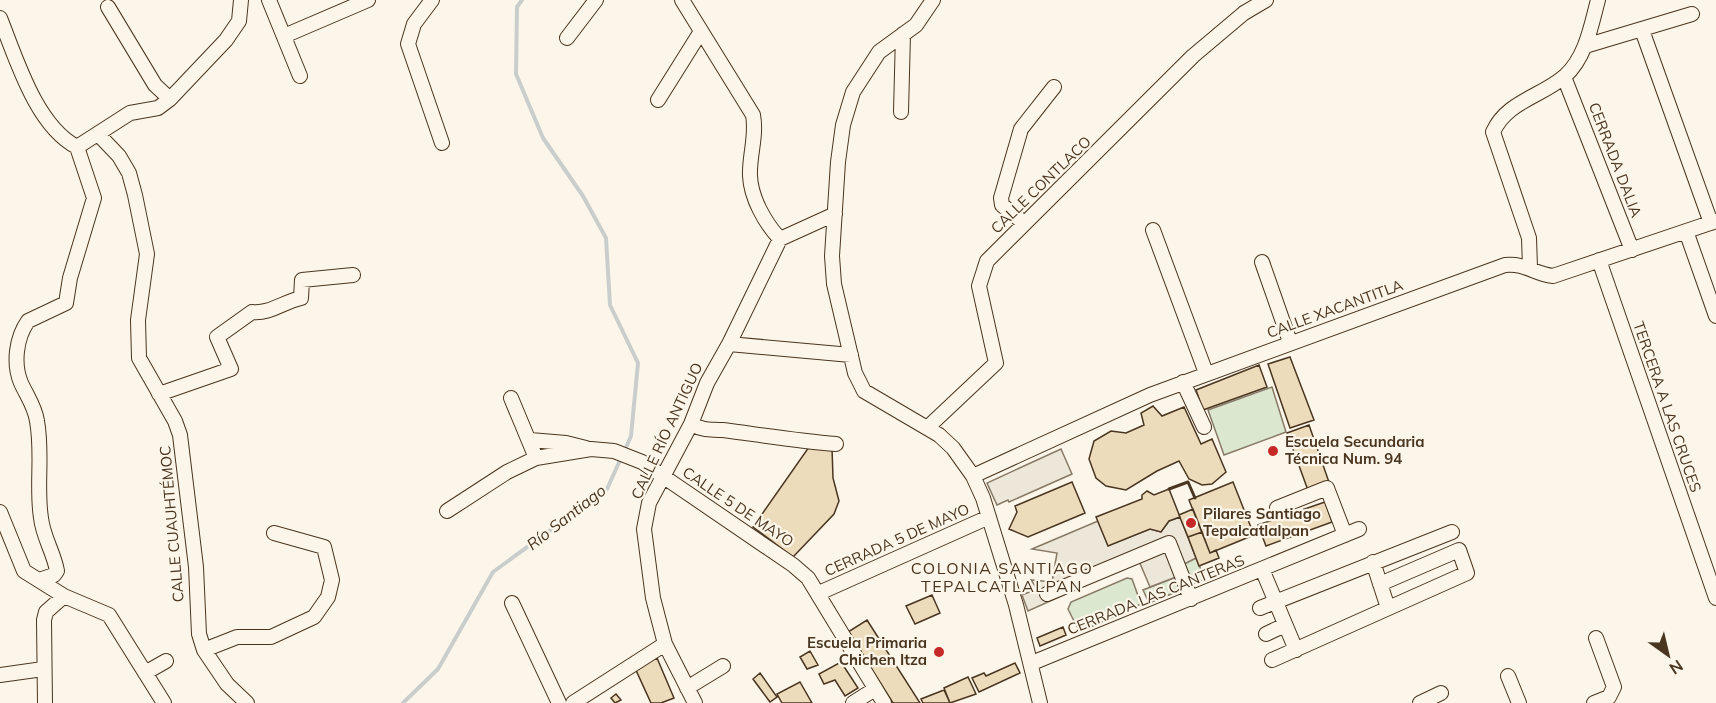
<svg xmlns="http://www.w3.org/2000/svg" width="1716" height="703" viewBox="0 0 1716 703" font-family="Mulish,sans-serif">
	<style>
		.green { fill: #dce7d0; stroke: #887966; stroke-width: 1.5 }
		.parking { fill: #ede7d9; stroke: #887966; stroke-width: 1.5 }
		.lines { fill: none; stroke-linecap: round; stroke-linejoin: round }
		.stream { stroke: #c9cecd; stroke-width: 4 }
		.building { fill: #ecdcbc; stroke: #4a3520; stroke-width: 1.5 }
		.minor-casing { stroke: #4a3520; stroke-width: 16 }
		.minor { stroke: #fbf6e9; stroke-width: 14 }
		.wall { stroke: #4a3520; stroke-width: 3 }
		.poi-dot { fill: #c62828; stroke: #fbf6e9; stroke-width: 2 }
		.labels { text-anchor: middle; stroke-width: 4.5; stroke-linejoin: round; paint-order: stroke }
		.street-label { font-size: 15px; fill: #4a3520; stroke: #fbf6e9 }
		.poi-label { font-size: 15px; font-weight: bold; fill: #4a3520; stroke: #fbf6e9; text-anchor: start }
		.water-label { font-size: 16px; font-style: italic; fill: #4a3520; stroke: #fbf6e9 }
		.neighbourhood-label { font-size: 16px; letter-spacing: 1.5px; fill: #4a3520; stroke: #fbf6e9 }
	</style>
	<rect width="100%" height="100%" fill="#fbf6e9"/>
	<path class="green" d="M1272,387L1286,432L1224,455L1208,410Z
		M1196,558L1205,579L1193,584L1184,564Z
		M1176,577L1181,590L1149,603L1143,590Z
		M1127,578L1132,579L1141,604L1084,630L1078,629L1068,609L1071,602Z"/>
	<path class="parking" d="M1061,449L1072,474L1009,502L1008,500L997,505L987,483Z
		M1180,517L1196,558L1184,564L1193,584L1181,590L1176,577L1150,587L1139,561L1028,611L1022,595L1037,589L1031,580L1052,582L1057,553L1032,549L1098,521L1108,545L1150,529L1161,532L1169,521Z"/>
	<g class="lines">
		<path class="stream" d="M522,0L517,7L516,74L543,138L583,196L606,238L610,305L638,363L631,436L624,452
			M403,703L438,669L493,572L607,489L621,458"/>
	</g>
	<path class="building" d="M1290,357L1314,420L1290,428L1268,364Z
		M1259,365L1267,387L1203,410L1196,390Z
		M1153,406L1162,416L1184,407L1201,444L1212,439L1226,472L1212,484L1202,485L1189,479L1179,461L1157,471L1126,490L1106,486L1096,478L1089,459L1094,441L1111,431L1126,433L1144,425L1141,413Z
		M1309,425L1330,485L1309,493L1287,433Z
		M809,447L832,448L833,478L839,501L834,514L793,557L753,527Z
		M1072,482L1085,513L1028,537L1009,529L1017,512L1015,506Z
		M1233,482L1254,535L1210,553L1189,500Z
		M1169,489L1180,517L1169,521L1161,532L1150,529L1108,546L1096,517L1142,499V495L1147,491L1154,495Z
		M1325,502L1332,522L1266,546L1258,525Z
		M1193,509L1202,532L1188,537L1179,515Z
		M1202,532L1210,553L1216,550L1219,558L1199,566L1188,537Z
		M932,595L940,613L915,624L906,606Z
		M867,620L920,703H893L848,632Z
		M1063,627L1066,635L1040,646L1037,638Z
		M810,651L818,665L807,669L800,657Z
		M657,658L674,698L661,703H651L635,668Z
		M841,662L858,688L845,696L835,680L824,684L819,674Z
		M1015,663L1020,673L979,692L972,678L984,673L986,676Z
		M760,673L777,697L770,702L753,679Z
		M968,677L976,694L950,703L944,688Z
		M800,682L812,703H782L777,694Z
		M944,690L950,703H923L921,699Z
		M616,694L621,700L615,703L611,698Z"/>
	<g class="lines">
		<defs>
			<path id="minor" d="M269,0L300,76
				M432,0L414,24L408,44L442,143
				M682,0L753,115C757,136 749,156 750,176C751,198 765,223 780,239
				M933,0L916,25L879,52L853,92L843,125L838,162L832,256L834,284L855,373L864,391L939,435L953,448L973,476L983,498L1016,605L1040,703
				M108,7L155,85L170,99
				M0,18C16,58 36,126 77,147
				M1642,30L1711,223
				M284,36L368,0
				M567,38L596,0
				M1585,46L1692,14
				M1566,82L1632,250
				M658,100L700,33
				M901,112L903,34
				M98,134L119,156L129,173L135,195L147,254L138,320L139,358L175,421L180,435L196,567L199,634L204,650L227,684L247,703
				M77,147L130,113L158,108L170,99L226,40L239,21L241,0
				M1024,223L1002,205L1001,198L1021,129L1054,87
				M1153,230L1206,373
				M1686,231L1716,316
				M1599,260L1716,598
				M1262,262L1290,342
				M1530,267L1529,238L1493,132C1507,101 1541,97 1565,76C1586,57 1591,26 1598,0
				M729,344L851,355
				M1183,382L1204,427
				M159,394L231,369L217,337L252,312C270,314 283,302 301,298L302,280L353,275
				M511,398L536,458
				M691,424C705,431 709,429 723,430C761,435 798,441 836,444
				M927,428L996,363L979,286L987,261L1193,56L1244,13L1266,0
				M530,440L566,443L586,448
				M973,476L1150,395L1505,265C1526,263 1534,274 1553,276L1716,221
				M1277,508L1327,488L1345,535
				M447,511L507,472L536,458L591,449L614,451L642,462L793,565L808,578L884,703
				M0,512L24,571L64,596L109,615L164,703
				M1373,562L1388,608
				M1262,569L1296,650
				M39,580L54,575L57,571C54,553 43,537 41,518C36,486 43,454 37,421C35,407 27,396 21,383C13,364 16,338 28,321L66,303L70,278L94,198L77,147
				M819,593L989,517
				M1047,594L1169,543L1191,599
				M512,603L559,703
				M1260,608L1452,532
				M1266,634L1285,625
				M204,650L237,637H271L314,617L328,597L332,580L324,547L274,533
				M1272,660L1467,573L1459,550L1380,584
				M1032,663L1359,529
				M145,673L166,661
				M0,675L43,669
				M1508,676L1519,703
				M687,688L723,666
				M45,703L44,620L46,612L64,596
				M573,703L665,644
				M695,703L665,644L653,598L644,529L649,503L691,424L707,383L729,344L780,239L835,214
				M853,703L875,689
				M1420,703L1441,693
				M1594,703L1609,697L1614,687L1596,638"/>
		</defs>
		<use href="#minor" class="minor-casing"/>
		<use href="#minor" class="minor"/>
		<path class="wall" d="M1169,489L1188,482L1195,498"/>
	</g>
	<g class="poi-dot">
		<circle cx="1273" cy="451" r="6"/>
		<circle cx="1191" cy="523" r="6"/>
		<circle cx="939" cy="652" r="6"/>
	</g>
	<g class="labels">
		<g class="street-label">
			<text transform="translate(1615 160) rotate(69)" y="5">CERRADA DALIA</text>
			<text transform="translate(1041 185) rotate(-44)" y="5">CALLE CONTLACO</text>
			<text transform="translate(1335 309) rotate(-20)" y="5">CALLE XACANTITLA</text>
			<text transform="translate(1667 407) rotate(71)" y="5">TERCERA A LAS CRUCES</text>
			<text transform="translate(667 431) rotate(-65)" y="5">CALLE RÍO ANTIGUO</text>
			<text transform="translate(738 507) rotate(34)" y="5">CALLE 5 DE MAYO</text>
			<text transform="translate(172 524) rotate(-95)" y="5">CALLE CUAUHTÉMOC</text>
			<text transform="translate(897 540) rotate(-24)" y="5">CERRADA 5 DE MAYO</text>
			<text transform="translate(1156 595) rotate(-22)" y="5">CERRADA LAS CANTERAS</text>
		</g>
		<g class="poi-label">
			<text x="1285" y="447">Escuela Secundaria<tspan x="1285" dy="17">Técnica Num. 94</tspan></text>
			<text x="1203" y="519">Pilares Santiago<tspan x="1203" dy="17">Tepalcatlalpan</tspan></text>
			<text x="927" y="648" text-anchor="end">Escuela Primaria<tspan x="927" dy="17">Chichen Itza</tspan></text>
		</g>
		<g class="water-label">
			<text transform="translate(566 517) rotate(-38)" y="6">Río Santiago</text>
		</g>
		<g class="neighbourhood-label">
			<text x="1002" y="574">COLONIA SANTIAGO<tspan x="1002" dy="18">TEPALCATLALPAN</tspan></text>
		</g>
	</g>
	<g transform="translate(1668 655) rotate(146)" stroke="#fbf6e9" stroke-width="4.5" paint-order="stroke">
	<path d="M0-4.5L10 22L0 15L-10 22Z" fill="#4a3520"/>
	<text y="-9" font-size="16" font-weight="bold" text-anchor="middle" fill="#4a3520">N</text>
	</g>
</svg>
